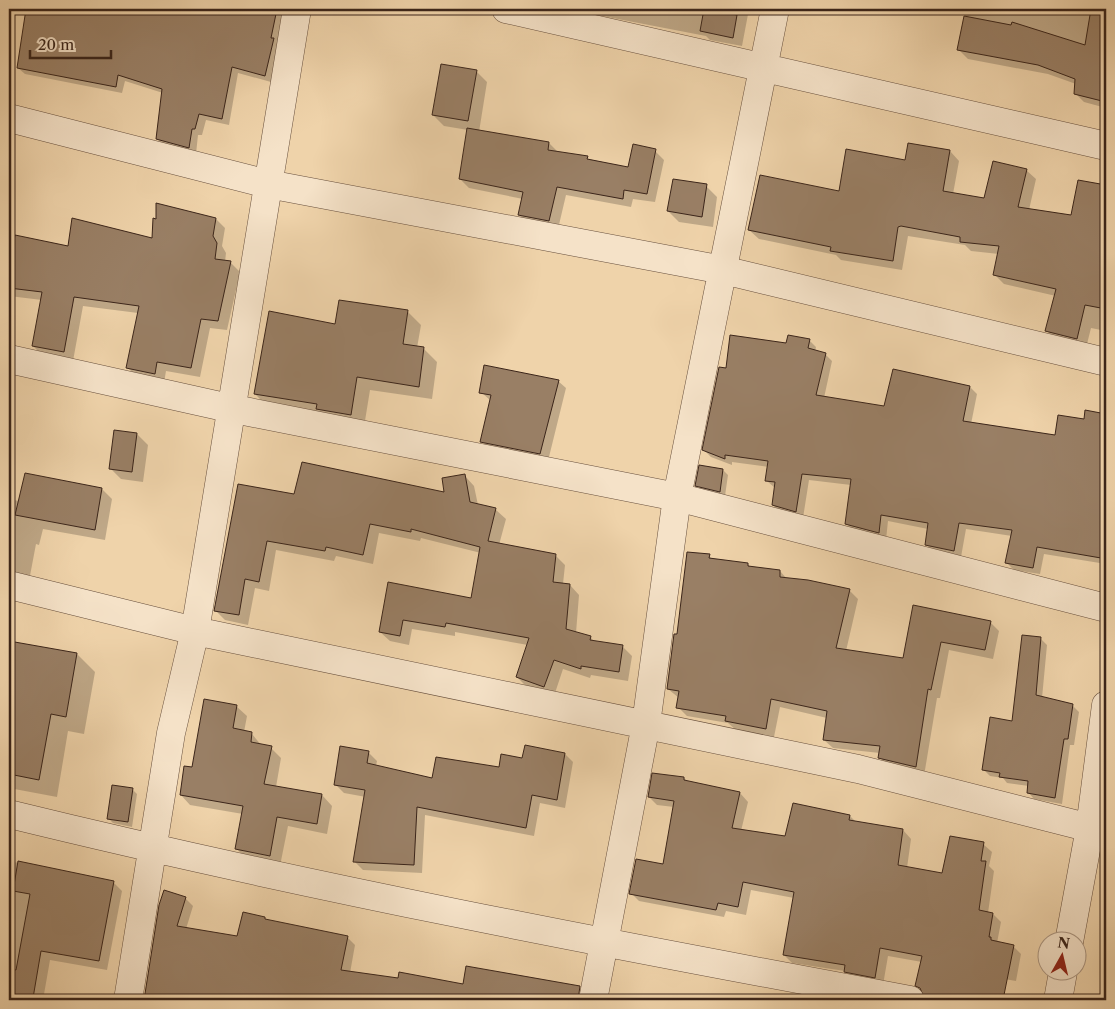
<svg xmlns="http://www.w3.org/2000/svg" width="1115" height="1009" viewBox="0 0 1115 1009" font-family="'Libre Caslon Text',serif">
	<style>
		.shadow { fill: #0003 }
		.building { fill: #997f65; stroke: #3b251a }
		.lines { fill: none; stroke-linecap: round; stroke-linejoin: round }
		.street-casing { stroke: #68503e; stroke-width: 29 }
		.street { stroke: #f5e2c8; stroke-width: 28 }
	</style>
	<rect width="100%" height="100%" fill="#efd3aa"/>
	<filter id="stains"><feTurbulence type="fractalNoise" baseFrequency=".004" numOctaves="4"/><feColorMatrix values="0 0 0 0 .2 0 0 0 0 .09 0 0 0 0 .02 0 0 0 .5 -.17"/></filter>
	<radialGradient id="worn" r=".72"><stop offset=".6" stop-color="#630" stop-opacity="0"/><stop offset="1" stop-color="#630" stop-opacity=".3"/></radialGradient>
	<path class="shadow" d="M28,9H284L277,44L280,46L271,82L238,73L229,125L206,120L202,135H198L196,154L164,145L157,139L163,93L125,81L122,93L25,74L18,68Z
		M566,9H749L742,46L710,40L706,36Z
		M958,9H1106V108L1084,102L1075,93L1076,84L1048,74L968,59L959,50L966,10Z
		M476,71L487,82L479,132L549,143L558,152L629,168L655,151L664,160L655,202L633,199L631,207L566,195L558,229L528,224L519,215L523,199L469,188L460,179L468,130L444,126L433,115Z
		M909,144L950,151L959,161L953,194L985,199L1026,170L1036,179L1029,210L1072,217L1079,181L1106,186V331L1091,328L1086,348L1056,340L1047,331L1056,296L1004,284L994,274L999,254L971,251L965,245L908,236L902,270L841,260L836,255L759,239L749,230L840,192L906,162Z
		M706,186L717,197L713,227L679,222L668,211Z
		M157,205L216,219L225,228L222,246L226,253L225,262H230L240,272L227,330L210,328L200,377L166,371L164,383L137,377L128,368L138,313L83,306L73,361L42,355L33,346L42,300L9,296V236L69,247L153,240L157,220Z
		M408,312L421,325L417,348L424,349L437,362L432,399L370,390L364,427L268,407L255,394L336,325Z
		M809,340L816,347L815,352L825,354L832,361L824,398L885,407L894,370L970,387L977,394L971,424L1056,437L1085,421L1086,412L1106,416V564L1044,554L1040,574L1014,570L1007,563L1012,536L966,529L961,557L933,552L926,544L928,529L888,521L886,540L854,531L847,524L851,485L809,480L803,518L780,512L773,505L775,488L767,481L769,467L732,462V465L711,457L704,450L727,369L787,344Z
		M558,381L566,388L548,461L489,449L481,441L491,401L481,392Z
		M137,434L148,445L143,482L121,479L110,468Z
		M723,470L728,475L725,496L702,490L697,485Z
		M25,474L102,489L112,499L105,540L43,529L39,545L36,544L29,581L9,579V499L19,501Z
		M465,476L474,486L478,505L496,510L506,519L499,545L555,555L565,565L563,584L570,585L579,595L576,633L590,637L595,642L622,646L632,656L628,681L591,675L590,678L563,669L554,696L527,687L517,677L528,645L455,632V636L412,629L409,645L390,641L380,632L389,584L472,599L481,553L421,538L420,541L379,533L373,564L336,556L334,561L276,550L269,591L255,588L248,625L225,620L216,611L295,496L446,493Z
		M709,556L713,560L747,564L752,568L780,571L787,579L849,590L858,599L846,651L904,660L914,606L990,622L999,631L993,659L949,650L940,698H937L924,776L889,767L880,758V753L833,748L824,740L827,718L780,707L774,737L736,730L728,723L687,716L678,707L679,698L668,689L678,635Z
		M1040,638L1047,645L1042,698L1072,705L1079,712L1074,745H1070L1062,804L1034,799L1028,792L1029,786L1007,783L1003,778L990,776L984,770L1013,723Z
		M9,642L77,654L95,672L84,734L68,731L57,797L9,788Z
		M236,706L247,716L244,732L252,734L262,746L271,748L281,758L276,787L322,795L332,806L327,834L288,826L280,866L247,860L237,849L243,814L190,805L180,794L185,767L193,769Z
		M368,752L377,761L376,766L433,780L500,769L523,759L565,754L573,762L565,808L540,803L534,836L425,815L422,873L363,870L354,861L366,797L344,793L335,784Z
		M684,778L687,781L740,793L748,802L741,831L786,837L850,816L856,822L903,830L911,839L907,868L943,874L983,844L992,852L989,866L994,871L988,913L993,914L1001,922L997,943L1013,946L1021,954L1016,981L987,976L980,1000H926V995L916,985L922,962L888,956L883,985L853,980L845,971L792,963L784,955L794,898L751,890L746,915L726,911L724,917L639,901L631,893L664,865L674,807L657,805L649,797Z
		M132,789L137,794L132,827L113,823L108,818Z
		M9,861L113,882L122,891L107,970L50,960L43,1000H9Z
		M185,898L193,906L186,929L238,937L264,918L267,921L347,937L355,945L350,973L464,986L467,968L513,974L566,992L565,1000H145L160,905Z
		M993,994L1020,1000H1021H993Z"/>
	<path class="building" d="M26,9H277L271,38H274L265,76L232,67L222,119L199,114L195,129H192L189,148L156,139L162,89L118,75L116,87L17,68Z
		M704,9L737,15L733,38L700,31Z
		M1091,9H1106V86L1102,101L1074,94L1075,79L1038,65L957,50L964,16L1011,25L1012,22L1085,45Z
		M441,64L477,70L468,121L432,115Z
		M467,128L549,142L548,150L588,156L587,159L628,167L633,144L656,149L647,194L624,190L623,199L557,187L549,221L518,215L523,192L459,179Z
		M908,143L950,150L943,191L984,198L993,161L1027,169L1018,207L1071,215L1078,180L1106,185V309L1085,305L1077,339L1045,331L1056,289L993,275L999,246L960,242V237L901,226L898,227L893,261L830,251L831,247L748,230L760,175L839,191L846,149L905,160Z
		M673,179L707,184L702,217L667,211Z
		M156,203L216,218L213,236L217,243L215,259L231,261L218,321L201,319L191,368L157,362L155,374L126,368L139,306L74,297L64,352L32,346L42,292L9,288V256L11,257L15,235L68,246L72,218L152,238L153,218L156,219Z
		M339,300L408,310L403,344L424,347L419,387L357,377L351,415L316,409L317,404L254,394L269,311L335,324Z
		M730,335L786,343L788,335L810,339L808,348L826,353L816,395L884,406L893,369L970,386L963,421L1055,435L1058,415L1084,419L1085,410L1106,414V461L1101,496L1106,498V529L1104,528L1101,558L1037,547L1033,568L1005,563L1012,530L959,523L954,551L925,545L928,523L881,515L879,533L845,524L851,479L802,474L796,512L772,505L775,482L765,481L768,461L725,455V459L702,450L719,367L726,368Z
		M484,365L559,380L540,454L480,442L491,395L479,393Z
		M114,430L137,433L132,472L109,469Z
		M302,462L444,492L442,478L465,474L470,502L496,508L488,541L556,554L553,582L570,584L566,629L591,636L590,640L623,645L619,672L581,666V669L554,660L544,687L516,677L529,638L446,623L445,627L403,620L400,636L379,632L388,582L471,598L480,547L411,529V532L370,524L363,555L326,547L325,551L267,541L259,582L245,579L239,615L214,611L238,484L294,494Z
		M699,465L723,469L720,492L695,486Z
		M25,473L102,488L95,530L15,515Z
		M687,552L710,554L709,558L748,563V566L780,570V577L808,580L850,589L836,648L903,658L913,605L991,621L985,650L941,642L931,690L928,689L916,767L878,758L880,746L823,740L827,711L771,699L766,729L725,721L726,716L676,708L679,691L667,689L674,634H677Z
		M1022,635L1041,637L1036,695L1073,704L1068,739H1064L1055,798L1027,793L1028,781L999,777L1000,773L982,770L990,717L1012,721Z
		M9,641L77,653L66,717L51,714L39,780L9,774Z
		M204,699L237,705L233,728L252,732L251,742L272,746L264,784L322,794L317,824L277,817L270,856L235,849L243,806L180,795L184,766L192,767Z
		M525,745L565,753L557,800L532,795L526,828L417,807L414,865L353,862L365,790L334,785L340,746L369,751L367,763L432,778L436,757L499,767L501,754L522,758Z
		M652,773L684,777V780L740,792L732,828L785,836L793,803L850,815L849,820L903,829L898,865L942,873L950,836L984,842L981,861H986L979,910L993,913L989,937H991V940L1014,945L1003,1000H925L920,988L915,986L922,956L880,948L875,978L844,972L845,965L783,955L794,892L743,882L738,907L718,903L716,910L629,894L636,859L663,864L674,801L648,797Z
		M112,785L133,788L128,822L107,819Z
		M18,861L114,881L99,961L41,951L33,998L9,993V969L16,970L30,894L13,891Z
		M164,890L186,897L177,926L237,936L243,912L265,917V919L348,936L341,970L398,978L399,972L463,984L466,966L580,986L578,1000H144L159,905Z"/>
	<g class="lines">
		<defs>
			<path id="street" d="M506,9L1106,146
				M9,118L268,184L723,270L1106,362
				M9,359L229,408L677,497L1106,608
				M9,585L195,631L858,769L1106,832
				M9,814C307,887 608,944 910,1000
				M1069,942L1090,828L1106,705
				M128,1000L171,733L195,631L297,9
				M593,1000L646,724L677,497L775,9
				M1058,1000L1063,972"/>
		</defs>
		<use href="#street" class="street-casing"/>
		<use href="#street" class="street"/>
	</g>
	<rect width="1115" height="1009" fill="none" stroke="#efd3aa" stroke-width="30"/>
	<rect x="10" y="10" width="1095" height="989" fill="none" stroke="#3b251a" stroke-width="2.5"/>
	<rect x="15" y="15" width="1085" height="979" fill="none" stroke="#3b251a"/>
	<g transform="translate(1062 956) rotate(8)"><circle r="24" fill="#f5e2c8" stroke="#ab9682"/>
	<path d="M0-4L9 19L0 12L-9 19Z" fill="#8f2418"/>
	<text y="-8" font-size="14" font-weight="bold" text-anchor="middle" fill="#3b251a">N</text>
	</g>
	<path d="M30 50v8h81v-8" fill="none" stroke="#3b251a" stroke-width="2.5"/>
	<text x="38" y="50" font-size="15" fill="#3b251a" stroke="#f5e2c8" stroke-width="4" paint-order="stroke">20 m</text>
	<rect width="100%" height="100%" filter="url(#stains)"/>
	<rect width="100%" height="100%" fill="url(#worn)"/>
</svg>
